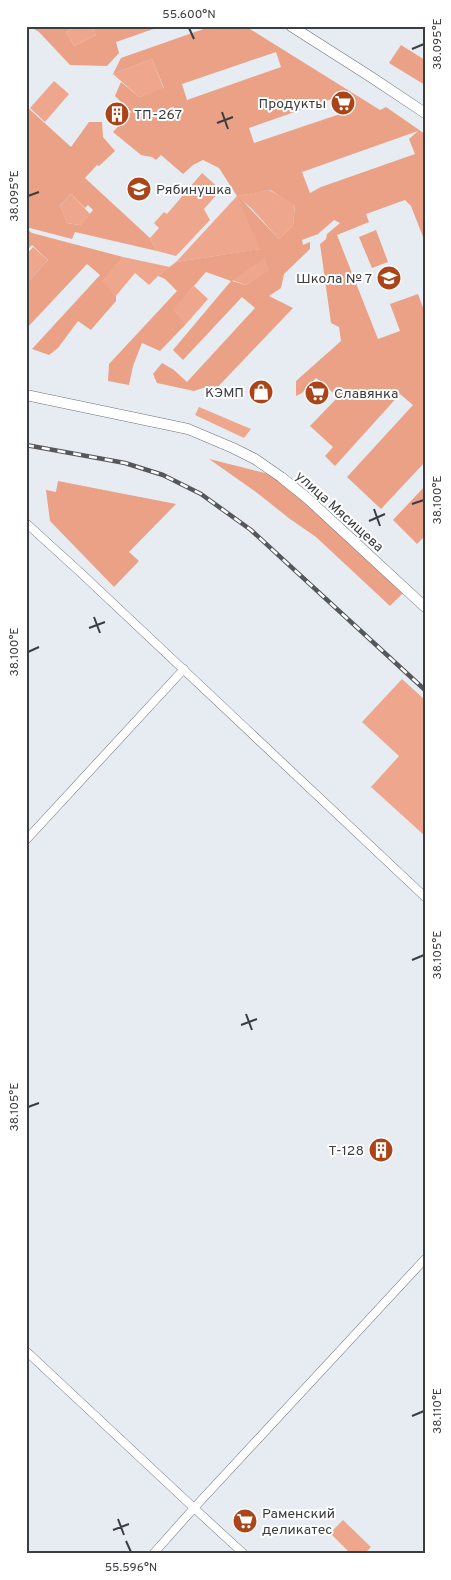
<svg xmlns="http://www.w3.org/2000/svg" width="451" height="1580" viewBox="0 0 451 1580" font-family="Overpass,sans-serif">
	<style>
		.green { fill: #eea78d }
		.forest { fill: #eaa186; fill-rule: evenodd }
		.lines { fill: none; stroke-linecap: round; stroke-linejoin: round }
		.minor-casing { stroke: #6d7278; stroke-width: 9 }
		.secondary-casing { stroke: #6d7278; stroke-width: 11 }
		.minor { stroke: #fff; stroke-width: 8 }
		.secondary { stroke: #fff; stroke-width: 10 }
		.rail-casing { stroke: #55575b; stroke-width: 4.5 }
		.rail { stroke: #fff; stroke-width: 2.5; stroke-dasharray: 8; stroke-linecap: butt }
		.ticks { fill: none; stroke: #3b3d40; stroke-width: 2 }
		.labels { text-anchor: middle; stroke-width: 4; stroke-linejoin: round; paint-order: stroke }
		.poi-label { font-size: 14px; fill: #3b3d40; stroke: #fff; text-anchor: end }
		.street-label { font-size: 14px; fill: #3b3d40; stroke: #fff }
		.neatline { fill: none; stroke: #3b3d40; stroke-width: 2 }
		.ticks-label { font-size: 12px; text-anchor: middle; fill: #3b3d40 }
	</style>
	<rect width="100%" height="100%" fill="#e7ecf3"/>
	<path class="green" d="M77,26H92L96,35L74,46L66,32Z
		M152,59L164,89L139,97L113,74Z
		M54,81L69,94L45,122L30,108Z
		M202,173L221,190L204,209L210,220L176,256L157,251L150,238L159,228L154,223L164,212L167,214Z
		M269,190L295,204L293,225L279,239L252,209L238,197L261,249L176,262L237,196Z
		M71,194L90,214L80,225L67,223L60,205Z
		M33,247L48,260L26,284V255Z
		M123,257L170,267L158,276L149,285L135,273L116,296L101,281Z
		M264,257L270,270L246,285L232,280Z
		M194,286L208,299L186,324L172,310Z
		M199,407L251,429L244,438L195,415Z
		M402,679L425,700V836L371,787L399,756L362,722Z
		M343,1520L371,1547L364,1554H351L330,1533Z"/>
	<path class="forest" d="M29,26H77L66,32L74,46L96,35L92,26H162L116,42L119,53L107,66L70,65L39,32Z
		M212,26H245L380,110L386,107L425,134V242L411,206L405,200L366,214L369,222L337,235L378,339L400,331L390,304L418,294L425,313V462L381,509L347,477L413,405L400,394L335,466L325,456L333,447L310,426L338,397L316,378L302,393L296,396V381L341,341L339,327L331,323L320,244L326,239L327,234L340,223L334,220L318,234L302,240L303,245L310,242V249L284,274L281,288L269,296L293,308L213,392L203,388L194,391L157,383L153,374L162,363L174,370L187,382L255,308L242,297L183,360L173,350L231,281L206,272L173,310L186,324L160,351L142,343L133,366L129,385L108,381L109,364L177,291L165,279L158,276L176,262L260,249L237,196L219,168L203,160L193,165L183,174L161,155L156,160L152,157L141,155L113,132L131,112L115,96L121,82L139,97L164,88L152,59L113,74L121,58ZM276,52L281,67L187,100L182,84ZM343,95L349,111L254,143L249,128ZM418,131L409,139L415,154L321,187L310,193L302,172ZM270,190L295,205L293,225L279,239L238,196ZM264,258L269,270L246,285L232,281Z
		M401,45L425,60V85L389,63Z
		M26,106L71,147L89,122H102L103,137L115,151L99,166L97,165L85,178L150,238L157,251L75,232L72,239L26,227ZM71,194L85,208L88,205L93,210L80,225L67,223L60,205Z
		M26,228L32,233L123,257L102,281L116,296V301L91,330L78,321L58,348L49,355L32,349L100,275L87,264L26,329V284L48,260L32,245L26,251Z
		M376,230L388,262L372,268L359,237Z
		M209,459L281,477L406,590L390,606L316,537L290,519L256,492Z
		M58,481L176,504L129,552L139,561L114,587L50,521L46,490L56,492Z
		M425,486V536L417,544L393,520Z"/>
	<g class="lines">
		<defs>
			<path id="minor" d="M26,523L82,574L425,897
				M26,840L184,669
				M26,1351L194,1508L153,1554
				M244,1554L194,1508L425,1259"/>
			<path id="secondary" d="M291,26L371,77L425,113
				M26,395L188,429L233,448L255,459L281,477L307,498L425,607"/>
		</defs>
		<use href="#minor" class="minor-casing"/>
		<use href="#secondary" class="secondary-casing"/>
		<use href="#minor" class="minor"/>
		<use href="#secondary" class="secondary"/>
		<defs>
			<path id="rail" d="M26,445L125,463L163,475L201,494L251,530L425,690"/>
		</defs>
		<use href="#rail" class="rail-casing"/>
		<use href="#rail" class="rail"/>
	</g>
	<path class="ticks" d="M189,28L194,39M412,49L424,44M222,112L228,129M217,123L233,117M28,196L39,192M412,504L424,500M374,509L380,526M369,521L385,514M94,617L100,633M89,628L105,622M28,652L39,647M412,960L424,955M246,1014L252,1030M241,1025L257,1019M28,1107L39,1103M412,1416L424,1411M118,1519L124,1535M113,1530L129,1524M126,1541L131,1552"/>
	<defs>
		<symbol id="supermarket-disc" viewBox="-11 -11 22 22"><circle r="9.5" fill="#ab4519" stroke="#fff"/><path d="M-6-5.5h2.5l.6 2H6L4.5 2H-2.5L-4.4-4H-6ZM-1.5 3.2a1.3 1.3 0 1 0 .1 0ZM3 3.2a1.3 1.3 0 1 0 .1 0Z" fill="#fff"/></symbol>
		<symbol id="building-disc" viewBox="-11 -11 22 22"><circle r="9.5" fill="#ab4519" stroke="#fff"/><path d="M-4-6H4V6H1V3H-1V6H-4ZM-2.5-4.3h1.7v1.8h-1.7ZM.8-4.3h1.7v1.8H.8ZM-2.5-1h1.7V.8h-1.7ZM.8-1h1.7V.8H.8Z" fill="#fff"/></symbol>
		<symbol id="school-disc" viewBox="-11 -11 22 22"><circle r="9.5" fill="#ab4519" stroke="#fff"/><path d="M0-5L7-2L0 1L-7-2ZM-4 1L0 2.5L4 1V4Q0 6-4 4Z" fill="#fff"/></symbol>
		<symbol id="shop-disc" viewBox="-11 -11 22 22"><circle r="9.5" fill="#ab4519" stroke="#fff"/><path d="M-5-2.5h2.3a2.7 3.5 0 0 1 5.4 0H5L5.5 6h-11ZM-1.5-2.5h3a1.5 2.3 0 0 0-3 0Z" fill="#fff"/></symbol>
	</defs>
	<g fill-rule="evenodd">
		<use href="#supermarket-disc" x="329" y="89" width="28" height="28"/>
		<use href="#building-disc" x="103" y="100" width="28" height="28"/>
		<use href="#school-disc" x="125" y="175" width="28" height="28"/>
		<use href="#school-disc" x="375" y="264" width="28" height="28"/>
		<use href="#shop-disc" x="247" y="378" width="28" height="28"/>
		<use href="#supermarket-disc" x="303" y="379" width="28" height="28"/>
		<use href="#building-disc" x="367" y="1136" width="28" height="28"/>
		<use href="#supermarket-disc" x="231" y="1507" width="28" height="28"/>
	</g>
	<g class="labels">
		<g class="poi-label">
			<text x="326" y="108">Продукты</text>
			<text x="134" y="119" text-anchor="start">ТП-267</text>
			<text x="156" y="194" text-anchor="start">Рябинушка</text>
			<text x="372" y="283">Школа № 7</text>
			<text x="244" y="397">КЭМП</text>
			<text x="334" y="398" text-anchor="start">Славянка</text>
			<text x="364" y="1155">Т-128</text>
			<text x="262" y="1518" text-anchor="start">Раменский<tspan x="262" dy="16">деликатес</tspan></text>
		</g>
		<g class="street-label">
			<text transform="translate(340 511) rotate(42)" y="5">улица Мясищева</text>
		</g>
	</g>
	<rect width="451" height="1580" fill="none" stroke="#ffffff" stroke-width="55"/>
	<rect x="28" y="28" width="396" height="1524" class="neatline"/>
	<g class="ticks-label">
		<text x="189" y="18">55.600°N</text>
		<text transform="translate(437 44) rotate(-90)" y="4">38.095°E</text>
		<text transform="translate(14 196) rotate(-90)" y="4">38.095°E</text>
		<text transform="translate(437 500) rotate(-90)" y="4">38.100°E</text>
		<text transform="translate(14 652) rotate(-90)" y="4">38.100°E</text>
		<text transform="translate(437 955) rotate(-90)" y="4">38.105°E</text>
		<text transform="translate(14 1107) rotate(-90)" y="4">38.105°E</text>
		<text transform="translate(437 1411) rotate(-90)" y="4">38.110°E</text>
		<text x="131" y="1571">55.596°N</text>
	</g>
</svg>
